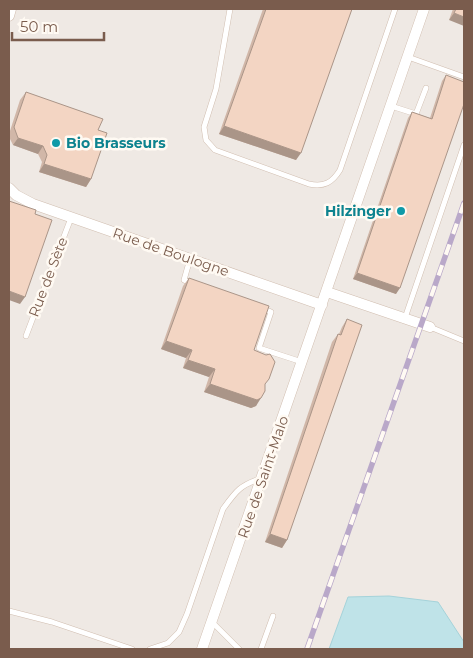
<svg xmlns="http://www.w3.org/2000/svg" width="473" height="658" viewBox="0 0 473 658" font-family="Montserrat,sans-serif">
	<style>
		.industrial { fill: #efe9e4 }
		.water { fill: #bfe3e8; stroke: #a5d3da }
		.lines { fill: none; stroke-linecap: round; stroke-linejoin: round }
		.service-casing { stroke: #d1beb0; stroke-width: 6 }
		.minor-casing { stroke: #d1beb0; stroke-width: 11 }
		.service { stroke: #fff; stroke-width: 5 }
		.minor { stroke: #fff; stroke-width: 10 }
		.rail-casing { stroke: #b9a8c9; stroke-width: 5.5 }
		.rail { stroke: #fffaf3; stroke-width: 4; stroke-dasharray: 11; stroke-linecap: butt }
		.wall { fill: #d1b7a8 }
		.shaded-wall { fill: #aa9588 }
		.building { fill: #f3d5c3; stroke: #aa9588 }
		.culture-dot { fill: #0f9aa8; stroke: #fffaf3; stroke-width: 2 }
		.labels { text-anchor: middle; stroke-width: 5; stroke-linejoin: round; paint-order: stroke }
		.culture-label { font-size: 14px; font-weight: bold; fill: #0d838f; stroke: #fffaf3; text-anchor: start }
		.street-label { font-size: 14px; fill: #7a5c4d; stroke: #fffaf3 }
	</style>
	<rect width="100%" height="100%" fill="#fdf6ec"/>
	<path class="industrial" d="M9,9H464V649H9Z"/>
	<path class="water" d="M389,596L438,602L464,642V649H329L348,597Z"/>
	<g class="lines">
		<defs>
			<path id="service" d="M230,9L216,89L204,127L206,140L215,150L309,184C324,187 332,183 340,170L395,9
				M408,57L464,77
				M391,106L416,114L426,88
				M190,259L184,280L192,284
				M262,308L271,312L259,348L302,362
				M405,318L464,145
				M430,327L464,341
				M26,336L71,218
				M9,611L52,622L132,649
				M212,622L239,649
				M150,649L168,643L179,632L187,614L223,509C236,491 240,485 262,478
				M261,649L273,616"/>
			<path id="minor" d="M9,16L11,9
				M9,188L16,195L33,204L322,305
				M327,292L430,327
				M202,649L424,9"/>
		</defs>
		<use href="#service" class="service-casing"/>
		<use href="#minor" class="minor-casing"/>
		<use href="#service" class="service"/>
		<use href="#minor" class="minor"/>
		<defs>
			<path id="rail" d="M307,649L464,203"/>
		</defs>
		<use href="#rail" class="rail-casing"/>
		<use href="#rail" class="rail"/>
	</g>
	<path class="wall" d="M263,9H352L296,160L219,134Z
		M453,9H464L449,20Z
		M446,75L396,294L353,279L408,118L412,112L430,118L442,81Z
		M26,92L98,130L91,179L86,187L39,172L42,162L38,154L13,145L9,137V134L20,100Z
		M189,278L254,350L265,385L256,406L251,408L204,392L209,377L183,368L186,358L161,349L183,286Z
		M347,319L287,540L282,548L265,542L332,342L338,334H339L342,327Z"/>
	<path class="shaded-wall" d="M454,13L464,17V26L449,20Z
		M224,126L301,153L296,160L219,134Z
		M18,138L43,146L38,154L13,145Z
		M44,164L91,179L86,187L39,172Z
		M357,273L400,288L396,294L353,279Z
		M9,291L25,297L20,304L9,300Z
		M166,341L192,350L186,358L161,349Z
		M188,360L215,369L209,377L183,368Z
		M210,384L261,398L256,406L251,408L204,392Z
		M270,534L287,540L282,548L265,542Z"/>
	<path class="building" d="M266,9H352L301,153L224,126Z
		M456,9H464V17L454,13Z
		M446,75L464,82V104L400,288L357,273L412,112L432,119Z
		M26,92L103,119L98,130L107,133L91,179L44,164L47,155L43,146L18,138L14,127Z
		M9,201L36,210L35,214L52,220L25,297L9,291Z
		M189,278L269,306L254,350L266,355L270,354L275,362L269,379L265,384V391L261,398L257,400L210,384L215,369L188,360L192,350L166,341Z
		M347,319L362,325L287,540L270,534L338,334L341,335Z"/>
	<g class="culture-dot">
		<circle cx="56" cy="143" r="5"/>
		<circle cx="401" cy="211" r="5"/>
	</g>
	<g class="labels">
		<g class="culture-label">
			<text x="66" y="148">Bio Brasseurs</text>
			<text x="391" y="216" text-anchor="end">Hilzinger</text>
		</g>
		<g class="street-label">
			<text transform="translate(171 252) rotate(19)" y="5">Rue de Boulogne</text>
			<text transform="translate(48 277) rotate(-69)" y="5">Rue de Sète</text>
			<text transform="translate(263 477) rotate(-71)" y="5">Rue de Saint-Malo</text>
		</g>
	</g>
	<rect width="473" height="658" fill="none" stroke="#7a5c4d" stroke-width="20"/>
	<path d="M12 32v8h92v-8" fill="none" stroke="#7a5c4d" stroke-width="2.5"/>
	<text x="20" y="32" font-size="15" fill="#7a5c4d" stroke="#fffaf3" stroke-width="4" paint-order="stroke">50 m</text>
</svg>
